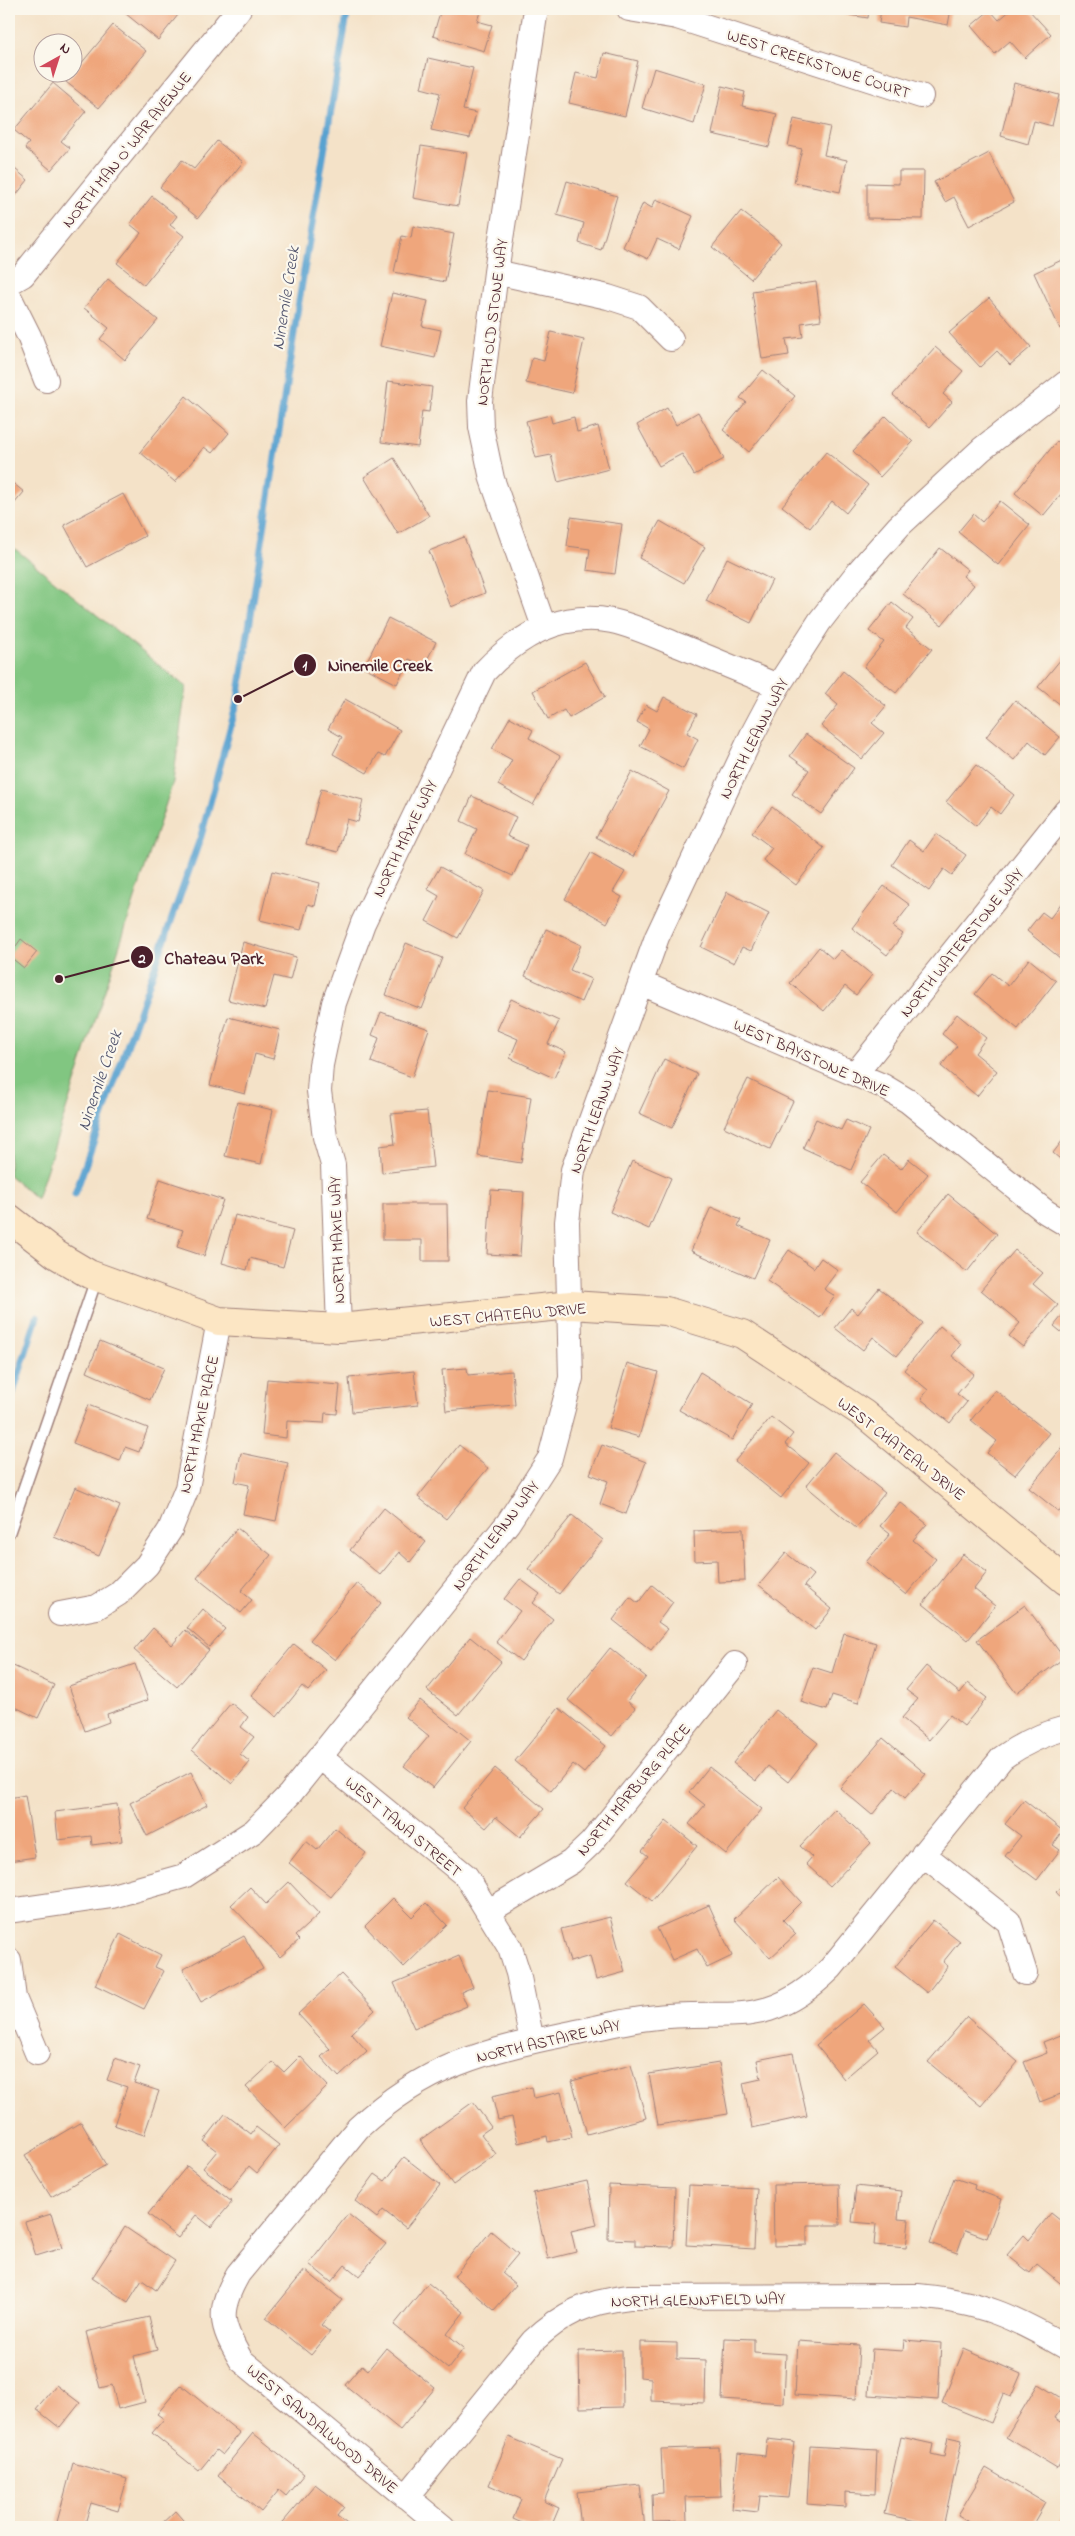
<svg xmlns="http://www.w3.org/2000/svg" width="1075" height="2536" viewBox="0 0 1075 2536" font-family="'Indie Flower',sans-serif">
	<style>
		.green { fill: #81c681; stroke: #667256 }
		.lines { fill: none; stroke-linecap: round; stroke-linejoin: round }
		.stream { stroke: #58a2d0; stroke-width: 7 }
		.building { fill: #efa67b }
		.lane-casing { stroke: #9f807a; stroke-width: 14 }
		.street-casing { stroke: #9f807a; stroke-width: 26 }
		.secondary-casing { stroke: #9f807a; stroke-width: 30 }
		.lane { stroke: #fff; stroke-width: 11 }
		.street { stroke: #fff; stroke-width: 24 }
		.secondary { stroke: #fce6c4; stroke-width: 28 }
		.labels { text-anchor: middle; stroke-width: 4.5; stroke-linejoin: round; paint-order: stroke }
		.street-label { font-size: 16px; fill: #4a1f2b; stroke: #fbf7ec }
		.water-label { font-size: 18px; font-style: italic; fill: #50536d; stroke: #fbf7ec }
		.leader { fill: none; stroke: #4a1f2b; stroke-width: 2 }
		.callout-dot { fill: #4a1f2b; stroke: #fbf7ec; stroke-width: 2 }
		.mark-label { font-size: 15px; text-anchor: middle; font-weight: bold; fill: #fff }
		.callout-label { font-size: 18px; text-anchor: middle; font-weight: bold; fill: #4a1f2b; stroke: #fbf7ec; stroke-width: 4.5; stroke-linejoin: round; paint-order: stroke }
	</style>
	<rect width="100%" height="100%" fill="#fbf7ec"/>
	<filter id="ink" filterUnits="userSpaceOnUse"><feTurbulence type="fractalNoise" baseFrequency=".02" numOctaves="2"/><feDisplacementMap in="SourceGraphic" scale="10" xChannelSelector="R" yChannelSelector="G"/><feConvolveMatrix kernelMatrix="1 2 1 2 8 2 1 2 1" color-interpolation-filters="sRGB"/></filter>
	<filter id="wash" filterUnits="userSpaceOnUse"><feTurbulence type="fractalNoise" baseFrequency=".0096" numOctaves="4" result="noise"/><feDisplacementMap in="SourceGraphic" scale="20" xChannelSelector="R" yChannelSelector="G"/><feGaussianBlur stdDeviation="1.12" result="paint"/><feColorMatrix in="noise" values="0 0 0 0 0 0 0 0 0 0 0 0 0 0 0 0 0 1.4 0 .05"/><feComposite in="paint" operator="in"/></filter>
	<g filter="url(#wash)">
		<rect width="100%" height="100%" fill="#f4e2c8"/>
		<path class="green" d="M9,544L186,687L173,782L37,1199L9,1175Z"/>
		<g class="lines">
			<path class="stream" d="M75,1194L201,836L238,699L298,307L348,9
				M9,1405L37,1317"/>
		</g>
		<g id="blocks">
			<path class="building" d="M120,9H171L178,15L158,40Z
				M441,9H481L477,21L492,25L484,51L433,36Z
				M812,9H869L868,18Z
				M881,9H951L948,25L906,17L905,27L879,23Z
				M1012,9H1028L1051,34L1025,58L1010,41L995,54L971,26L990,10L999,20Z
				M113,25L146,51L99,108L66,82Z
				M604,53L638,61L625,116L569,103L576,73L598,78Z
				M428,58L473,68L463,110L476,113L470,138L431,130L440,93L421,88Z
				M654,68L706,84L694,124L642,108Z
				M53,83L86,111L61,141L70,148L51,170L25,148L29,143L14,130Z
				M1014,83L1059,95L1052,126L1034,121L1028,144L1001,136Z
				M722,86L745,92L742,106L777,114L769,147L712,134Z
				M794,119L830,127L824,155L847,160L840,192L794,182L802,149L788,146Z
				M217,141L243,162L198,218L160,187L182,160L194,169Z
				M421,146L467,153L458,206L413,198Z
				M989,153L1014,202L969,226L954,197L945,202L934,182Z
				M9,164L28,180L9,204Z
				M899,171H924L923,219L867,218V183L899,184Z
				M567,181L617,196L601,250L579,243L584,223L557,215Z
				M152,196L177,216L170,225L184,236L144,285L117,263L141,233L130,224Z
				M656,199L693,216L679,249L657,239L648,259L623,247L643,203L652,208Z
				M741,211L781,243L751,279L712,247Z
				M413,226L454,234L445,282L394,272L402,236L411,238Z
				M1066,258V326L1060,329L1034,273Z
				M108,279L158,320L125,360L100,339L109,328L84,308Z
				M816,282L821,320L801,323L803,337L786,339L789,355L762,359L752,291Z
				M392,293L428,301L422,326L441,330L435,358L380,346Z
				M989,298L1031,347L1010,365L997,351L980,367L949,333Z
				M551,332L584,340L572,393L526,383L532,358L544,361Z
				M935,347L963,371L943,394L952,402L930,427L893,395Z
				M763,370L795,396L749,452L723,430L746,402L740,398Z
				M388,381L432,387L429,412L422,411L418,447L381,442Z
				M186,396L229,433L212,453L204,447L175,482L140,452Z
				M667,408L676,425L698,412L724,459L694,475L682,454L659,466L637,425Z
				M550,415L552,423L574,417L577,432L598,426L609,469L558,482L551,455L536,458L526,421Z
				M886,416L913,442L880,477L853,451Z
				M1057,441L1066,448V488L1043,516L1015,493Z
				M826,452L868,485L846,513L832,501L810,528L782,506Z
				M394,458L429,516L398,534L364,477Z
				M9,480L24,492L9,510Z
				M123,494L145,536L87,567L64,525Z
				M1000,501L1030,525L998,565L958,532L973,514L982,522Z
				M571,517L622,524L615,574L587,570L590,549L567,546Z
				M660,521L705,547L684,583L639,558Z
				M464,537L485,593L451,607L429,551Z
				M940,548L968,570L963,576L974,585L942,625L903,594Z
				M727,558L772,580L751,623L706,601Z
				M892,602L913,619L906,628L932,649L896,693L864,667L884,642L869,631Z
				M388,618L436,642L424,666L409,659L397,684L364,667Z
				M1066,653V709L1038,687Z
				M585,662L605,697L569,718L564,710L548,719L533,691Z
				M843,671L886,706L872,723L884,733L862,759L821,726L838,705L825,694Z
				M664,697L697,714L687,733L698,739L683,769L640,746L649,729L637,722L646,705L657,711Z
				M345,699L400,730L385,757L378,754L367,773L333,754L342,737L328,729Z
				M1015,700L1060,737L1045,755L1029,741L1014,760L986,737Z
				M510,717L533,730L529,738L560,756L533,805L498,785L512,760L492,749Z
				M806,734L854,768L821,814L792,794L809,770L790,756Z
				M976,765L1014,795L1000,814L991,807L976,826L946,802Z
				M632,771L669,791L633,857L596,837Z
				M321,789L363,800L358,822L347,819L338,852L306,844Z
				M472,796L516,817L507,836L527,845L513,876L465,854L477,829L461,821Z
				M772,807L824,848L796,885L763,860L772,848L752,833Z
				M936,834L966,855L952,875L944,869L929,891L892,865L909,840L924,851Z
				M591,853L625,872L613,892L622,897L607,923L565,899Z
				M440,867L484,891L458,938L426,921L439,896L427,889Z
				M272,871L320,883L315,906L308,904L301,930L260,920Z
				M884,886L910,905L893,927L903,934L887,955L852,928Z
				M727,892L769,913L751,951L742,947L734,963L701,947Z
				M1066,897V963L1027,931L1042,912L1050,918Z
				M546,929L581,945L570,970L591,979L581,1002L525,976Z
				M21,939L37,952L24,968L9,956Z
				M243,942L296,957L290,980L274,976L265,1009L228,1000Z
				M406,943L442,958L422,1009L386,995Z
				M819,947L833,959L841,950L872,975L856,995L845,986L824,1011L790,983Z
				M1029,959L1056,981L1018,1029L975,994L992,973L1008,986Z
				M511,999L559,1021L548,1044L566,1052L554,1078L510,1058L518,1039L497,1030Z
				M381,1012L429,1029L412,1077L371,1062L379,1038L372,1035Z
				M957,1014L986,1038L975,1053L997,1071L977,1096L941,1066L957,1046L942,1034Z
				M228,1017L280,1030L273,1059L255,1054L245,1094L210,1085Z
				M664,1059L697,1074L672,1128L639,1113Z
				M748,1079L793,1101L770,1149L724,1127Z
				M488,1090L531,1097L521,1163L478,1156Z
				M237,1102L273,1110L261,1164L225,1156Z
				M427,1111L433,1167L382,1173L380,1146L395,1144L391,1114Z
				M816,1119L841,1130L846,1120L869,1130L851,1170L803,1148Z
				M1066,1136V1164L1053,1153Z
				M883,1155L901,1169L909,1159L928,1174L897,1212L860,1182Z
				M632,1161L671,1178L649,1229L610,1212Z
				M160,1179L223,1200L204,1256L177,1247L183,1230L147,1219Z
				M491,1190L524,1192L520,1256L487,1254Z
				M948,1194L997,1234L967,1272L917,1232Z
				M383,1204H447L448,1261H422V1240H383Z
				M711,1207L741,1220L738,1226L770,1240L753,1278L691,1251Z
				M235,1215L293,1231L283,1267L250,1258L247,1270L222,1263Z
				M789,1250L814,1268L821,1258L838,1270L824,1289L835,1296L820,1318L767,1281Z
				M1015,1250L1043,1273L1033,1284L1058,1305L1023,1347L1009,1336L1020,1323L981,1290Z
				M879,1288L923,1323L897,1356L873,1337L863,1350L835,1328L851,1308L858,1314Z
				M1066,1311V1336L1054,1326Z
				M940,1326L961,1344L952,1356L974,1374L957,1394L967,1402L950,1423L921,1399L928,1390L904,1370Z
				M100,1341L164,1368L150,1400L87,1372Z
				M627,1363L658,1372L639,1437L608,1428Z
				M467,1368L468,1375L512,1371L515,1405L446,1411L442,1370Z
				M414,1371L418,1405L352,1412L349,1378Z
				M700,1372L752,1404L732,1440L679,1410Z
				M267,1379L340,1385L337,1414L325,1413L324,1423L287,1421L286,1438L262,1435Z
				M995,1390L1049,1433L1015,1475L987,1453L997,1441L971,1420Z
				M88,1405L148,1428L139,1452L125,1447L120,1461L73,1443Z
				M771,1417L793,1434L785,1444L809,1463L781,1498L735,1461Z
				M1066,1443V1510L1063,1507L1059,1512L1029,1488Z
				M459,1445L488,1468L446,1519L418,1497Z
				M602,1445L646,1462L626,1514L600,1504L608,1481L590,1474Z
				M834,1452L885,1493L856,1528L806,1486Z
				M241,1453L288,1463L276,1521L243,1514L249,1485L235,1482Z
				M75,1487L120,1506L99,1556L54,1537Z
				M900,1502L927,1524L913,1540L936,1559L906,1595L866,1562L890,1534L880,1526Z
				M384,1508L426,1542L410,1562L399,1552L380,1575L350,1550Z
				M572,1515L603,1540L559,1594L528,1569Z
				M237,1528L271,1555L241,1591L252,1600L241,1613L197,1578Z
				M743,1529L745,1581L718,1582L717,1560L695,1561L694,1531Z
				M786,1553L813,1575L804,1586L832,1609L815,1630L759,1585Z
				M963,1554L987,1572L974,1589L995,1606L968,1640L923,1604Z
				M520,1579L540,1594L533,1603L553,1619L521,1661L496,1642L520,1611L504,1599Z
				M357,1583L381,1603L335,1660L310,1640Z
				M652,1585L673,1602L658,1622L668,1629L651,1650L613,1620L630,1597L638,1603Z
				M1025,1605L1064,1658L1016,1693L977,1640Z
				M203,1609L225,1629L209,1647L187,1628Z
				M153,1628L172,1645L185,1630L209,1650L177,1687L134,1650Z
				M844,1633L876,1643L858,1703L832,1695L827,1710L801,1702L813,1667L832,1673Z
				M470,1637L501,1662L458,1715L427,1690Z
				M294,1644L326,1670L308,1691L302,1686L277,1717L251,1696Z
				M610,1648L646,1677L627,1701L635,1708L612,1736L568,1700Z
				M9,1664L54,1685L38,1718L9,1704Z
				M135,1664L148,1700L107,1714L109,1722L85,1731L69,1686Z
				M926,1666L960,1693L968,1683L987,1698L964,1726L950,1715L929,1740L902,1718L918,1699L906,1690Z
				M420,1700L471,1741L433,1788L404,1766L429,1736L406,1717Z
				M231,1703L248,1717L241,1727L254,1737L240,1754L250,1762L232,1784L192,1750Z
				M559,1708L606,1746L584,1773L573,1764L551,1791L515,1761Z
				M776,1710L818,1743L788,1782L768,1766L756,1781L733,1763Z
				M883,1738L926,1774L905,1798L894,1788L872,1815L840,1788Z
				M709,1767L762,1809L726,1854L689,1824L705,1805L689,1792Z
				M495,1768L544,1809L520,1837L496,1817L486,1828L462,1808Z
				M191,1772L207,1805L147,1836L130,1803Z
				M25,1795L35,1857L9,1861V1798Z
				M1024,1800L1063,1831L1053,1845L1060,1850L1037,1880L1005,1856L1021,1836L1005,1824Z
				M117,1804L122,1841L92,1845L91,1836L58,1840L55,1812Z
				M835,1809L871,1843L830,1886L806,1864L812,1857L800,1846Z
				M666,1821L697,1846L652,1901L627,1881L648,1856L642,1851Z
				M335,1828L366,1853L331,1897L289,1863L306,1841L317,1850Z
				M778,1877L801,1902L783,1920L796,1934L770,1958L734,1919Z
				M289,1882L319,1914L295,1936L299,1940L280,1957L231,1905L250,1887L266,1904Z
				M1066,1883V1903L1056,1892Z
				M393,1898L412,1917L426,1903L447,1925L404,1967L365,1926Z
				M709,1905L732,1956L707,1968L697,1949L672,1960L657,1928Z
				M610,1917L625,1972L596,1980L590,1956L570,1962L561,1929Z
				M933,1920L960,1941L943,1962L948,1966L927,1993L895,1967Z
				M120,1934L161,1955L155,1967L164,1971L144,2009L95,1985Z
				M244,1936L263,1969L201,2002L183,1969Z
				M459,1956L473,1987L461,1992L467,2006L414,2028L394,1983Z
				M341,1974L375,2010L351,2033L367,2051L339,2077L321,2057L330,2049L298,2014Z
				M864,2004L885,2027L869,2040L878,2050L844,2079L816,2045Z
				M967,2017L1018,2062L981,2106L928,2062Z
				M1066,2033V2092L1040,2102L1024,2062L1047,2053L1043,2042Z
				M793,2053L807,2116L752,2128L743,2083L761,2079L757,2060Z
				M300,2056L328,2086L285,2128L246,2087L273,2062L284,2072Z
				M115,2058L140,2067L134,2083L159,2091L144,2135L114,2125L127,2087L107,2080Z
				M719,2063L728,2114L658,2125L649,2074Z
				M631,2065L646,2118L587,2134L572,2081Z
				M532,2087L534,2098L561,2092L572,2137L548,2142L547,2136L518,2143L512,2117L498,2120L492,2096Z
				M473,2102L491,2127L481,2134L496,2154L453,2185L420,2140Z
				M225,2114L251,2134L256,2127L279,2145L257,2173L249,2166L230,2190L203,2168L217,2151L204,2141Z
				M81,2122L106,2165L51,2197L25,2155Z
				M404,2157L440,2185L406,2228L383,2210L377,2218L355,2201L375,2174L385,2181Z
				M187,2166L232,2202L211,2227L196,2215L178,2238L148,2214Z
				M954,2178L975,2185L974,2189L1001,2199L987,2238L965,2230L957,2253L930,2243Z
				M587,2181L597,2225L571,2231L576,2252L548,2259L533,2193Z
				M839,2184L840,2225H807V2245L774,2246L773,2185Z
				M609,2185L675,2188L673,2247L635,2246V2240L608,2239Z
				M689,2185L757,2188L754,2249L686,2245Z
				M856,2186L901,2191L898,2219L909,2220L906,2248L874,2245L876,2224L852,2222Z
				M1051,2213L1066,2225L1065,2287L1037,2264L1030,2273L1007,2255L1024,2235L1029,2240Z
				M51,2214L62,2248L36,2256L25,2222Z
				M348,2214L386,2244L359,2276L345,2265L331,2282L309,2264Z
				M125,2227L175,2261L156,2290L142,2280L128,2302L92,2278Z
				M491,2231L518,2254L502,2273L516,2285L494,2310L454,2276Z
				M305,2270L342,2300L321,2325L330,2332L311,2355L266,2318Z
				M428,2283L464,2312L447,2334L464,2348L448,2369L394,2325Z
				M149,2317L157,2350L134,2356L145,2402L118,2409L112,2385L100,2388L86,2332Z
				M725,2338L754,2339V2352L786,2354L784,2403L722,2399Z
				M904,2340L941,2343L938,2400L869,2395L872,2349L903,2351Z
				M798,2341L859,2345L856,2399L795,2395Z
				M640,2342L677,2343V2359L706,2360L705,2403L651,2401V2378L640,2377Z
				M386,2348L435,2388L400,2430L345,2385L362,2365L368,2370Z
				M964,2349L1021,2374L1011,2397L1003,2394L991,2423L942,2403Z
				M622,2350L623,2407L580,2408L579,2351Z
				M1038,2384L1066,2401L1055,2418L1066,2425V2452L1057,2468L1006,2437Z
				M56,2385L80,2403L60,2428L36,2409Z
				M181,2385L240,2433L222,2455L216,2450L199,2471L152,2433L164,2419L157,2414Z
				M253,2433L304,2474L286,2496L279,2490L261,2512L218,2476Z
				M509,2437L562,2459L544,2501L559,2508L551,2527H531L513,2519L521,2499L489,2485Z
				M901,2437L933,2444L931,2454L944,2457L948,2437L962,2440L943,2527L884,2514Z
				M767,2439L794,2442L788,2498L760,2496L758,2512L732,2509L738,2453L765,2456Z
				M810,2446L877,2450L875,2494L845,2492V2507L807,2504Z
				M719,2447L721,2496L686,2497L687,2521L653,2522L652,2494L663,2493L661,2449Z
				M73,2463L127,2479L118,2511L91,2503L84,2527H74L57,2522Z
				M986,2468L1045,2503L1033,2524L1035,2525L1034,2527H978L958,2515Z
				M315,2484L344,2507L337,2516L351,2527H279Z
				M640,2485L645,2527H581L577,2492Z
				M175,2511L189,2527H158Z
				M1066,2512V2527H1057Z"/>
		</g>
	</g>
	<g filter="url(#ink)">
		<use href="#blocks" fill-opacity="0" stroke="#9f807a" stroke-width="1"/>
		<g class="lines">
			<defs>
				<path id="lane" d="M9,1532L97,1277"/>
				<path id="street" d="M536,9L496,272L480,401L481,427L492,479L544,627
					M629,9L677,17L921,96
					M496,272L608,297L639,307L671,339
					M9,283L23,275L239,9
					M9,296L29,336L46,380
					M641,983L883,1086L908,1101L1046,1212L1066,1224
					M856,1073L1066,811
					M339,1328L333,1165L325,1137L319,1091L321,1065L334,1003L363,923L484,672C518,636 560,611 612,621C635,626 658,637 680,646C713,659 745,673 778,686
					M60,1614L97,1607L118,1594L147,1565L170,1530L187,1488L219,1321
					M320,1757L466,1876L510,1948L518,1973L532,2041
					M923,1854L1009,1922L1025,1973
					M9,1911L112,1896L184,1876L254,1831L290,1794L508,1523L550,1458L571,1378L567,1222L573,1170L657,937L753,733L778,686L820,621L859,571L899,526L982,449L1066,383
					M489,1911L571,1862L591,1843L735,1664
					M9,1960L14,1998L37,2053
					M406,2497L533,2341C563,2313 587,2302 629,2297L918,2296C982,2302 1012,2316 1066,2347
					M443,2527L241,2360C220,2324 217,2311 238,2274L358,2128C426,2065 483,2051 572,2033C597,2028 623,2021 649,2018C731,2007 764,2034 831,1968L1002,1758C1023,1743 1042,1734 1066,1728"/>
				<path id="secondary" d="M9,1218L57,1255L89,1274L219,1321L339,1328L571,1305L666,1311L742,1334L864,1414L1066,1581"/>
			</defs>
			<use href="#lane" class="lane-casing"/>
			<use href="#street" class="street-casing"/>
			<use href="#secondary" class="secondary-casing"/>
			<use href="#lane" class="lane"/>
			<use href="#street" class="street"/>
			<use href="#secondary" class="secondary"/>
		</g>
	</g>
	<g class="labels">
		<g class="street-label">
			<text transform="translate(819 63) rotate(18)" y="6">WEST CREEKSTONE COURT</text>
			<text transform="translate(126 149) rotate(-51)" y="6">NORTH MAN O' WAR AVENUE</text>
			<text transform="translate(491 322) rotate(-83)" y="6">NORTH OLD STONE WAY</text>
			<text transform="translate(753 738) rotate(-63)" y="6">NORTH LEANN WAY</text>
			<text transform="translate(404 838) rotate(-64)" y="6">NORTH MAXIE WAY</text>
			<text transform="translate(961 942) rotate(-51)" y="6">NORTH WATERSTONE WAY</text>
			<text transform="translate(812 1057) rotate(24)" y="6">WEST BAYSTONE DRIVE</text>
			<text transform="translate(596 1110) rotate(-70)" y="6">NORTH LEANN WAY</text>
			<text transform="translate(336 1240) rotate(-92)" y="6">NORTH MAXIE WAY</text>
			<text transform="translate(508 1314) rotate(-5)" y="6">WEST CHATEAU DRIVE</text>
			<text transform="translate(198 1424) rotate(-78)" y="6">NORTH MAXIE PLACE</text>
			<text transform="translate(902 1448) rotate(38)" y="6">WEST CHATEAU DRIVE</text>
			<text transform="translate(495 1535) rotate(-53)" y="6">NORTH LEANN WAY</text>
			<text transform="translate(633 1789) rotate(-50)" y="6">NORTH MARBURG PLACE</text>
			<text transform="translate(404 1826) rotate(40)" y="6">WEST TANA STREET</text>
			<text transform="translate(548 2040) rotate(-13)" y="6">NORTH ASTAIRE WAY</text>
			<text transform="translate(698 2299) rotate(-1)" y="6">NORTH GLENNFIELD WAY</text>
			<text transform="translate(323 2428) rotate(40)" y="6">WEST SANDALWOOD DRIVE</text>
		</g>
		<g class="water-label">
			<text transform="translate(285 298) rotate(-81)" y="6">Ninemile Creek</text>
			<text transform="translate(99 1080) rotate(-71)" y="6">Ninemile Creek</text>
		</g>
	</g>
	<path class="leader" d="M238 699L305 665M59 979L142 957"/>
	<g class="callout-dot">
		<circle cx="238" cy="699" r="5"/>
		<circle cx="59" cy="979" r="5"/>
		<circle cx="305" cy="665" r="12"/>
		<circle cx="142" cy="957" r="12"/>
	</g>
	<g class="mark-label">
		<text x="305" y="670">1</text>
		<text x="142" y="963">2</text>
	</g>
	<g class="callout-label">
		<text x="380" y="671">Ninemile Creek</text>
		<text x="214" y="964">Chateau Park</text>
	</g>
	<rect width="1075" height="2536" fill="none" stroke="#fbf7ec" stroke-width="30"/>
	<g transform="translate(58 58) rotate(39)"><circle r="24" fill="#fbf7ec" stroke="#b4a19f"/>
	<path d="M0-4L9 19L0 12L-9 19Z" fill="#d1495b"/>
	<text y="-8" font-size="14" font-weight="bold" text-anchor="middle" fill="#4a1f2b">N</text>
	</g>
</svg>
